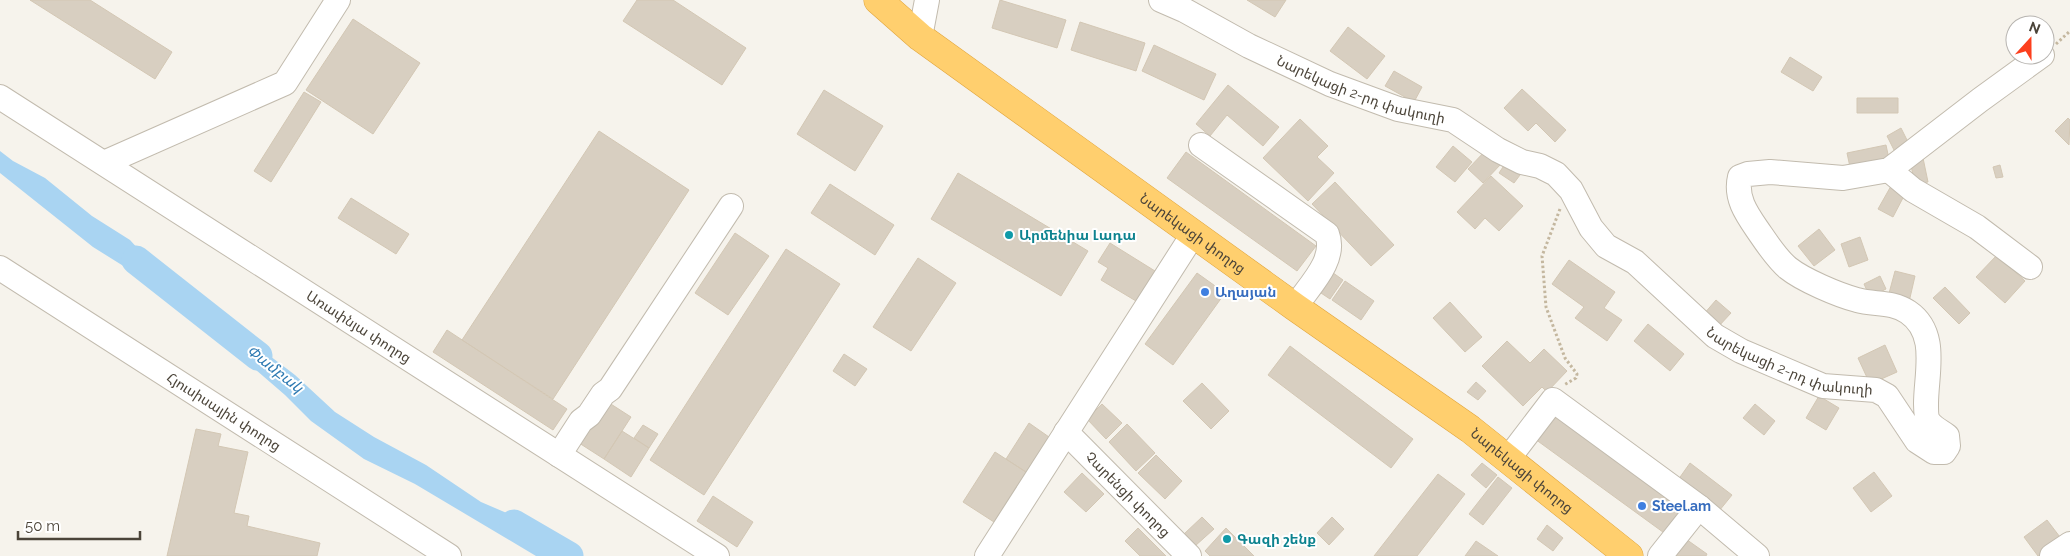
<svg xmlns="http://www.w3.org/2000/svg" width="2070" height="556" viewBox="0 0 2070 556" font-family="Raleway,'Noto Sans Armenian',sans-serif">
	<style>
		.water { fill: #a9d4f2 }
		.lines { fill: none; stroke-linecap: round; stroke-linejoin: round }
		.river { stroke: #a9d4f2; stroke-width: 29 }
		.building { fill: #d8cfc1; stroke: #d3c7b4 }
		.minor-casing { stroke: #c2bbae; stroke-width: 26 }
		.highway-casing { stroke: #e0a43c; stroke-width: 29 }
		.path { stroke: #c4b79f; stroke-width: 3; stroke-dasharray: 2.5 2.5; stroke-linecap: butt }
		.minor { stroke: #fff; stroke-width: 24 }
		.highway { stroke: #ffcf6e; stroke-width: 28 }
		.culture-dot { fill: #0f9aa8; stroke: #fff; stroke-width: 2 }
		.shop-dot { fill: #3f7fe0; stroke: #fff; stroke-width: 2 }
		.labels { text-anchor: middle; stroke-width: 4; stroke-linejoin: round; paint-order: stroke }
		.street-label { font-size: 14px; fill: #4b4439; stroke: #fff }
		.culture-label { font-size: 14px; font-weight: bold; fill: #0d838f; stroke: #fff; text-anchor: start }
		.shop-label { font-size: 14px; font-weight: bold; fill: #366cbe; stroke: #fff; text-anchor: start }
		.water-label { font-size: 15px; font-style: italic; fill: #2e7ab2; stroke: #fff }
	</style>
	<rect width="100%" height="100%" fill="#f6f3ec"/>
	<path class="water" d="M0,151L13,161L45,178L92,216L130,240L160,273L167,286L188,301L218,329L246,338L263,348L270,356L295,375L335,412L374,437L426,465L481,502L509,514L548,544L570,556H536L415,484L364,459L311,421L285,395L219,338L195,324L163,294L133,272L93,247L0,173Z"/>
	<g class="lines">
		<path class="river" d="M136,260L258,356
			M514,524L569,556"/>
	</g>
	<path class="building" d="M30,0H90L172,52L155,79Z
		M637,0H673L746,48L722,85L623,21Z
		M1000,0L1066,20L1057,48L992,28Z
		M1247,0H1286L1275,17Z
		M353,19L420,63L373,134L306,90Z
		M1080,22L1145,43L1136,71L1071,50Z
		M1348,27L1385,56L1367,79L1330,51Z
		M1154,45L1216,74L1204,100L1142,71Z
		M1790,57L1822,77L1813,91L1781,72Z
		M1394,71L1422,87L1414,102L1385,86Z
		M1228,85L1279,127L1263,146L1227,115L1210,136L1196,124Z
		M1522,89L1566,130L1555,142L1536,123L1528,131L1504,108Z
		M824,90L883,126L855,171L797,134Z
		M304,92L321,102L271,182L254,171Z
		M1857,98H1898V113H1857Z
		M2068,118L2070,120L2069,145L2055,131Z
		M1300,119L1328,146L1317,157L1334,173L1308,201L1263,158Z
		M1901,128L1910,146L1896,154L1887,136Z
		M599,131L689,190L553,399L462,340Z
		M1886,145L1889,159L1850,167L1847,153Z
		M1453,146L1472,162L1455,182L1436,167Z
		M1486,150L1501,164L1483,183L1468,169Z
		M1186,152L1316,246L1297,271L1167,178Z
		M1923,158L1928,182L1915,184L1910,161Z
		M1505,164L1520,175L1514,183L1499,173Z
		M2000,165L2003,177L1996,178L1993,167Z
		M958,173L1088,251L1061,296L931,219Z
		M1491,176L1523,206L1499,231L1485,218L1475,229L1457,212Z
		M1335,182L1394,245L1371,266L1312,204Z
		M830,184L894,225L875,255L811,213Z
		M1891,186L1905,194L1893,217L1878,209Z
		M351,198L409,234L396,254L338,218Z
		M1819,229L1835,250L1814,266L1798,246Z
		M735,233L769,256L728,315L695,293Z
		M1860,237L1868,260L1849,267L1841,244Z
		M1110,243L1155,271L1136,301L1101,280L1108,268L1098,262Z
		M786,249L840,284L704,495L650,460Z
		M1997,255L2025,281L2005,303L1976,277Z
		M918,258L956,283L911,351L873,327Z
		M1569,260L1615,292L1604,308L1622,320L1607,341L1575,318L1584,307L1552,284Z
		M1329,270L1343,280L1330,299L1315,289Z
		M1895,271L1915,276L1909,302L1888,297Z
		M1197,273L1225,293L1173,365L1145,344Z
		M1880,276L1886,289L1870,297L1864,284Z
		M1345,281L1374,301L1361,320L1332,300Z
		M1945,287L1970,313L1959,324L1933,298Z
		M1716,300L1731,313L1718,327L1703,315Z
		M1450,302L1482,337L1465,352L1433,318Z
		M1648,324L1684,354L1670,371L1634,341Z
		M447,330L567,409L553,430L433,352Z
		M1507,341L1530,363L1544,349L1567,371L1547,392L1542,387L1523,406L1482,366Z
		M1885,345L1897,372L1870,384L1858,358Z
		M1290,346L1413,439L1391,468L1268,375Z
		M844,354L867,369L855,386L833,371Z
		M1476,382L1486,391L1478,400L1467,392Z
		M1202,383L1229,411L1211,429L1183,401Z
		M1819,396L1839,408L1826,430L1806,418Z
		M603,399L631,417L604,459L576,441Z
		M1102,404L1122,423L1106,439L1087,419Z
		M1755,404L1775,421L1764,435L1743,418Z
		M1555,411L1687,508L1667,535L1535,439Z
		M1029,423L1049,437L1026,472L1006,459Z
		M1127,424L1155,453L1136,471L1109,442Z
		M643,425L658,434L649,448L634,438Z
		M196,429L221,434L218,446L248,452L234,513L249,516L247,526L320,543L317,556H167Z
		M622,431L649,448L631,477L604,459Z
		M995,452L1026,472L994,522L963,502Z
		M1156,455L1182,481L1165,499L1138,473Z
		M1482,463L1497,475L1486,488L1471,475Z
		M1690,463L1732,495L1719,511L1678,480Z
		M1874,472L1892,496L1871,512L1853,488Z
		M1082,473L1104,494L1086,512L1064,492Z
		M1438,474L1465,494L1417,556H1374Z
		M1498,477L1512,488L1483,525L1469,514Z
		M713,496L753,522L737,547L697,521Z
		M1202,517L1214,529L1195,546L1184,534Z
		M1332,517L1344,529L1329,545L1317,533Z
		M2047,520L2063,541L2042,556H2038L2024,537Z
		M1547,525L1563,538L1553,551L1537,539Z
		M1138,528L1166,556H1140L1125,541Z
		M1226,528L1254,556H1210L1205,551Z
		M1683,537L1707,554L1706,556H1676L1671,553Z
		M1476,541L1498,556H1465Z"/>
	<g class="lines">
		<defs>
			<g id="minor">
				<path id="s1" d="M1161,0L1184,10L1249,46L1330,84L1398,109L1453,120L1498,150L1522,162L1540,166L1556,174L1571,190L1591,228L1606,246L1635,262L1715,336L1741,351L1823,386L1876,390L1887,396L1917,441L1934,452H1944L1948,446L1947,436C1942,432 1933,428 1929,422C1926,418 1926,409 1926,404C1926,373 1939,333 1908,312C1892,301 1874,305 1857,300C1838,295 1803,280 1788,268C1776,258 1766,242 1757,229C1746,213 1735,197 1740,177L1748,174L1770,172L1843,178L1889,170L1980,100L2042,55"/>
				<path d="M920,37L927,0"/>
				<path id="s2" d="M0,97L717,556"/>
				<path d="M1201,145L1327,234C1337,260 1309,286 1295,307"/>
				<path d="M104,163L285,83L338,0"/>
				<path d="M1889,170L1913,190L1977,227L2030,267"/>
				<path id="s3" d="M0,268L449,556"/>
				<path id="s4" d="M1066,432L1189,556"/>
				<path d="M559,455L581,421L589,415L603,394L610,389L731,206"/>
				<path d="M1508,459L1553,400L1699,507L1757,556"/>
				<path d="M987,556L1194,233"/>
				<path d="M1660,556L1699,507"/>
				<path d="M2052,556L2070,544"/>
			</g>
			<g id="highway">
				<path id="s5" d="M878,0L920,37L1295,307L1470,429L1629,556"/>
			</g>
		</defs>
		<use href="#minor" class="minor-casing"/>
		<use href="#highway" class="highway-casing"/>
		<path class="path" d="M2056,44L2070,31
			M1560,209L1542,256L1546,307L1565,358L1577,374L1576,378L1564,385"/>
		<use href="#minor" class="minor"/>
		<use href="#highway" class="highway"/>
	</g>
	<g class="culture-dot">
		<circle cx="1009" cy="235" r="5"/>
		<circle cx="1227" cy="539" r="5"/>
	</g>
	<g class="shop-dot">
		<circle cx="1205" cy="292" r="5"/>
		<circle cx="1642" cy="506" r="5"/>
	</g>
	<g class="labels">
		<g class="street-label">
			<text dy="5" stroke="none"><textPath href="#s1" startOffset="220">Նարեկացի 2-րդ փակուղի</textPath></text>
			<text dy="5" stroke="none"><textPath href="#s5" startOffset="392">Նարեկացի փողոց</textPath></text>
			<text dy="5" stroke="none"><textPath href="#s2" startOffset="426">Առափնյա փողոց</textPath></text>
			<text dy="5" stroke="none"><textPath href="#s1" startOffset="745">Նարեկացի 2-րդ փակուղի</textPath></text>
			<text dy="5" stroke="none"><textPath href="#s3" startOffset="266">Հյուսիսային փողոց</textPath></text>
			<text dy="5" stroke="none"><textPath href="#s5" startOffset="798">Նարեկացի փողոց</textPath></text>
			<text dy="5" stroke="none"><textPath href="#s4" startOffset="88">Չարենցի փողոց</textPath></text>
		</g>
		<g class="culture-label">
			<text x="1019" y="240">Արմենիա Լադա</text>
			<text x="1237" y="544">Գազի շենք</text>
		</g>
		<g class="shop-label">
			<text x="1215" y="297">Աղայան</text>
			<text x="1652" y="511">Steel.am</text>
		</g>
		<g class="water-label">
			<text transform="translate(275 369) rotate(38)" y="5">Փամբակ</text>
		</g>
	</g>
	<g transform="translate(2030 40) rotate(21)"><circle r="24" fill="#ffffff" stroke="#b7b4b0"/>
	<path d="M0-4L9 19L0 12L-9 19Z" fill="#fc3f1d"/>
	<text y="-8" font-size="14" font-weight="bold" text-anchor="middle" fill="#4b4439">N</text>
	</g>
	<path d="M18 531v8h122v-8" fill="none" stroke="#4b4439" stroke-width="2.5"/>
	<text x="25" y="531" font-size="15" fill="#4b4439" stroke="#ffffff" stroke-width="4" paint-order="stroke">50 m</text>
</svg>
